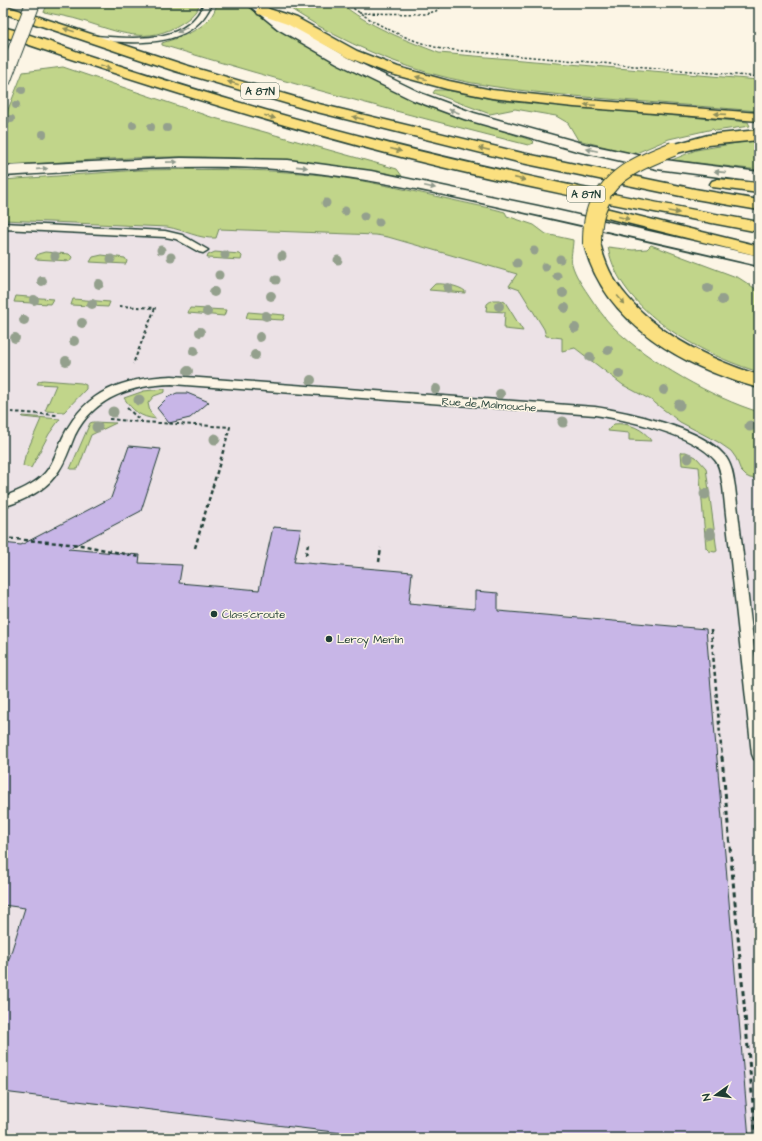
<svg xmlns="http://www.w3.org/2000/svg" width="762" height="1141" viewBox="0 0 762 1141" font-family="'Architects Daughter',sans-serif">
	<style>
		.built { fill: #ece2e6 }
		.green { fill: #c1d58a; stroke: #70895f }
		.building { fill: #c8b6e7; stroke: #1f3d34 }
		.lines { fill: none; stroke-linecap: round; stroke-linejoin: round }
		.lane-casing { stroke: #1f3d34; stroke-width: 3 }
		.secondary-casing { stroke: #1f3d34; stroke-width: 3 }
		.highway-casing { stroke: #1f3d34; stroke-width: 3 }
		.path-far3 { stroke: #1f3d34; stroke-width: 1.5; stroke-dasharray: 2.5 2; stroke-linecap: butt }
		.path-far2 { stroke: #1f3d34; stroke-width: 2; stroke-dasharray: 3.5 2.5; stroke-linecap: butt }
		.path-far1 { stroke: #1f3d34; stroke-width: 2.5; stroke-dasharray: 4 3; stroke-linecap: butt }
		.path { stroke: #1f3d34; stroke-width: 3; stroke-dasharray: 5 4; stroke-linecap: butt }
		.lane { fill: #fcf5e5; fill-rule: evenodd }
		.secondary { fill: #fcf5e5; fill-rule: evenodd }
		.highway { fill: #fbe080; fill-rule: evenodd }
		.secondary-bridge-casing { stroke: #1f3d34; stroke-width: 16; stroke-linecap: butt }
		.highway-bridge-far1-casing { stroke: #1f3d34; stroke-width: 16; stroke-linecap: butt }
		.highway-bridge-casing { stroke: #1f3d34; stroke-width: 20; stroke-linecap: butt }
		.secondary-bridge { stroke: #fcf5e5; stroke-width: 14 }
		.highway-bridge-far1 { stroke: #fbe080; stroke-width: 14 }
		.highway-bridge { stroke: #fbe080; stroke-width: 18 }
		.tree { fill: #94a08d }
		.oneway { fill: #8d8e5a }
		.oneway2 { fill: #8e998c }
		.poi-dot { fill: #1f3d34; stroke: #fcf5e5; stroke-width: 1.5 }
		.labels { text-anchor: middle; stroke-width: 3; stroke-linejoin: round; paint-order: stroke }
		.shield { fill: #fcf5e5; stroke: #617469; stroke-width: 1 }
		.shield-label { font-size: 10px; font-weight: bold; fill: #1f3d34 }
		.street-label { font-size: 11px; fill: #1f3d34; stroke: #fcf5e5 }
		.poi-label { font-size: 11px; fill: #1f3d34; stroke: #fcf5e5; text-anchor: start }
	</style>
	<rect width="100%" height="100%" fill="#fcf5e5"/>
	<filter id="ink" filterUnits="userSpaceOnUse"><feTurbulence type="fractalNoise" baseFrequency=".025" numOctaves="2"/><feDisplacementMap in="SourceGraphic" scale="8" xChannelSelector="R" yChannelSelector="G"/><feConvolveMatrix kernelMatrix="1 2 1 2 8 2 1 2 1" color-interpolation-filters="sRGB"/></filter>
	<g filter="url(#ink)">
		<path class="built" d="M246,196L521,272L562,338L623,385L651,400L759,447V1138H3V199Z"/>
		<path class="green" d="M48,3H200C197,12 190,18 182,23C147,46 119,32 83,21C71,17 57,15 44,12Z
			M217,3H247L306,45L377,83L459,117L531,140L534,143L528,145C405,114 283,82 162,45V43C183,36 212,28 217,3Z
			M282,3H341C365,25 408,41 439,53L759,80V111C705,107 650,102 596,98C541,93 483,88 429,73C376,57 327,34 282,3Z
			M63,67L211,117L397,169L402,176C327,163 250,156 174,157C122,157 69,162 16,165H3V122L23,72Z
			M435,90H446L502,101L748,122L750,126L715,131L713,129L669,139L634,154L578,140L568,123L556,116L515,109L490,114L433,93Z
			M749,141H759V170L672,160L696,150Z
			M139,170C213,169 290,168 363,181C407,189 450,200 494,209L505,212L507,216L534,225L546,234L573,240C573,248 570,257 572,264C575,275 582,285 588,294C596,306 604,318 614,328C649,362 713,398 759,412V469L757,479L750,478L746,476L741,471L736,458L731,451L718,442L680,422L651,400L623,385L575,348L562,351V338L546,336L544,329L520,290L509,286L517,274L388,237L376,235L219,229L216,238C198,239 185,230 167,227L3,220V180Z
			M651,245L739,278L759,291V372C702,355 619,311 608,247L633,250L647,249Z
			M45,252L69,254L72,257L70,261L35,259L38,254Z
			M215,252L240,254L242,256L241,260L207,258L208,255Z
			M102,255L125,258L127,261L126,264L90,262L93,257Z
			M435,284C443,283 459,286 465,291V293L429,290Z
			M16,296L53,299L50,304L14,302Z
			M73,299L110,302L108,307L71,305Z
			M492,300H500L505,302L523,331L504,329L505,312L486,311L487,304Z
			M190,308L226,310L224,316L188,313Z
			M248,312L285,315L283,320L246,318Z
			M43,380L81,383L86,385V389L64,412L45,411L56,385L37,384L39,381Z
			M163,389H165V392L154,396L148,403L150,412L156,419C140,417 133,411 124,398L144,391Z
			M23,416L60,419L49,434L31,468L23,466L25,456L41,419L22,417Z
			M93,422L116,423L91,435L78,469H70L90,423Z
			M614,424C627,422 645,429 651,441L629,440V433L608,431L609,429Z
			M681,452H686L696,457L706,468L717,551L715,552L709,551L706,548L699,467L682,465Z"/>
		<path class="building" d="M177,393H187L209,402L190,418L169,423L157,408L168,397Z
			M129,446L161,449L141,511L68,549L140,555L139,563L182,565L179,583L259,590L273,527L301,529L294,562L412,572L409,603L475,609V591L498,593V611L706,629L749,1138H383L3,1092V978L25,908L3,905V543L21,545L111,498Z"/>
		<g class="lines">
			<defs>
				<path id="lane" d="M204,3H212C193,50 135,43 94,40L90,38L94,36C131,38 187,46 204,3Z
					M3,223L165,231L182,235L208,250L203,253L199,252L176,239L165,237L3,229Z
					M172,376L595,407C629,412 701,428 724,455C732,464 733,476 735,487L759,691V760L754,759L752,754L723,487C721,479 721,467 715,460C693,434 628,420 595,415L172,384C132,385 94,397 75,435C69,449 65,464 55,476C43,492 22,501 3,507V497C18,491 34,485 45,473C55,462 57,448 64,435C86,390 124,378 172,376Z"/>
				<path id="secondary" d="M246,3H261L288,23L347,57L423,94L474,113L585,144L657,159L759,172V182L657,169L577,151L464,119L413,100L337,63L278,29Z
					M181,158L288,160L371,171L538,206L759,256V266C674,246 589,227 504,208C432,192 360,176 288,170C193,162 98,170 3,176V166Z"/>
				<path id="highway" d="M3,5L185,65L319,104L522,153L695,189L759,200V210L695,199L522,163L309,110L175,71L3,13Z
					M263,7L297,18L357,51L398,67L449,81L492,90L574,99L759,113V121L574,107L492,98L447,89L388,73L347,57L287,24L258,14L256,11L258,8Z
					M3,27C34,35 65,48 96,58C152,76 208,94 265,110C428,157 593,192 759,222V232C642,210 525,188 409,159C272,124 137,82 3,36Z
					M759,130V140L708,145L673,154L668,152L665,149L668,146L708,135Z
					M718,179L759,183V193L712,187L710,184L712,181Z
					M605,208L759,246V256L599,216L597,213L599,210Z
					M592,239L598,240C602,246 602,252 604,257C607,266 611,275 616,282C649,331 705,358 759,375V388C685,368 604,324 584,244L586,240Z"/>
			</defs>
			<use href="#lane" class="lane-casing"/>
			<use href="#secondary" class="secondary-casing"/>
			<use href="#highway" class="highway-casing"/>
			<path class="path-far3" d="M346,3C375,25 407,40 442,49L759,77
				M359,13L425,14L436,11L442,3"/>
			<path class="path-far2" d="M119,306L155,308L133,364
				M127,408L142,422L230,427L224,449
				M11,412L57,415
				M109,419L140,422"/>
			<path class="path-far1" d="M3,538L81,545L140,557
				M195,548L224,448
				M306,555L308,544
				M379,562L381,548
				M711,630L722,758"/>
			<path class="path" d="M722,757L756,1138"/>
			<use href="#lane" class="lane"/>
			<use href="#secondary" class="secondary"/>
			<use href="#highway" class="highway"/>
			<defs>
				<path id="secondary-bridge" d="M3,82L33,3"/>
				<path id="highway-bridge-far1" d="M600,200C614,172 645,160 673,149"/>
				<path id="highway-bridge" d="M592,244C592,228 593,214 601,199"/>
			</defs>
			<use href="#secondary-bridge" class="secondary-bridge-casing"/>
			<use href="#highway-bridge-far1" class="highway-bridge-far1-casing"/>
			<use href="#highway-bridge" class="highway-bridge-casing"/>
			<use href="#secondary-bridge" class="secondary-bridge"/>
			<use href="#highway-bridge-far1" class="highway-bridge-far1"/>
			<use href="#highway-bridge" class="highway-bridge"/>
		</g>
		<g class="tree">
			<circle cx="22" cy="90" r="4"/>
			<circle cx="16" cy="105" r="4"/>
			<circle cx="11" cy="119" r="4"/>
			<circle cx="133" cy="125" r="4"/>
			<circle cx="151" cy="127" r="4"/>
			<circle cx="167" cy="128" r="4"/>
			<circle cx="43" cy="134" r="4"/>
			<circle cx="326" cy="203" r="4.5"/>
			<circle cx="345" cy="211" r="4.5"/>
			<circle cx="364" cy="216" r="4.5"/>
			<circle cx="379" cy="222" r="4.5"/>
			<circle cx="161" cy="250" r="4.5"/>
			<circle cx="534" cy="251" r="4.5"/>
			<circle cx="225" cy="255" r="4.5"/>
			<circle cx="55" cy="256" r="4.5"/>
			<circle cx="282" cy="256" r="4.5"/>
			<circle cx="171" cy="257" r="4.5"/>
			<circle cx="111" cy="259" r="4.5"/>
			<circle cx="560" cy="259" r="4.5"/>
			<circle cx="338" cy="260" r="4.5"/>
			<circle cx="517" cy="263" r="4.5"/>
			<circle cx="545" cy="267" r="4.5"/>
			<circle cx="219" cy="275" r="4.5"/>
			<circle cx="557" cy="276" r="4.5"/>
			<circle cx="276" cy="280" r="4.5"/>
			<circle cx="42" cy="281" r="5"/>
			<circle cx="99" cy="284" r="5"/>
			<circle cx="448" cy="288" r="5"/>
			<circle cx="708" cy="288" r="5"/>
			<circle cx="214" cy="292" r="5"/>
			<circle cx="563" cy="293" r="5"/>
			<circle cx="271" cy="296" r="5"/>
			<circle cx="34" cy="300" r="5"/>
			<circle cx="722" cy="300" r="5"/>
			<circle cx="92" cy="304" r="5"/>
			<circle cx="499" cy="306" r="5"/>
			<circle cx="565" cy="308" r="5"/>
			<circle cx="207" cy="312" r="5"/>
			<circle cx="266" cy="316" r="5"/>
			<circle cx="24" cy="320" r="5"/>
			<circle cx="82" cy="323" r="5"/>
			<circle cx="575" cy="328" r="5"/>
			<circle cx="200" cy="332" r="5"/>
			<circle cx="260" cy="337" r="5"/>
			<circle cx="15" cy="338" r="5"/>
			<circle cx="74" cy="341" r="5"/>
			<circle cx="608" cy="350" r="5"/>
			<circle cx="194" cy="351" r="5"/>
			<circle cx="255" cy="355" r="5"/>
			<circle cx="590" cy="357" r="5"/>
			<circle cx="66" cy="361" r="5"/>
			<circle cx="188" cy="371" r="5"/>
			<circle cx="619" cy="374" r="5"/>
			<circle cx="311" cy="380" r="5"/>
			<circle cx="436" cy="389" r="5"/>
			<circle cx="664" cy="390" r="5"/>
			<circle cx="500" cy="394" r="5"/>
			<circle cx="139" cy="400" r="5.5"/>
			<circle cx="679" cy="405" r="5.5"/>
			<circle cx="113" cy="412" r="5.5"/>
			<circle cx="563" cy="422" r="5.5"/>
			<circle cx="750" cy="426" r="5.5"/>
			<circle cx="97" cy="427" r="5.5"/>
			<circle cx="215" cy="439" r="5.5"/>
			<circle cx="688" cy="458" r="5.5"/>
			<circle cx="705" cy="494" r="5.5"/>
			<circle cx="710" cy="534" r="6"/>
		</g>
		<defs><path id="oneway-solid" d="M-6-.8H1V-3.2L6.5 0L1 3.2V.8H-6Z"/></defs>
		<g class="oneway">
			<use href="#oneway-solid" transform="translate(69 30) rotate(-162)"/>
			<use href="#oneway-solid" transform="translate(106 67) rotate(19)"/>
			<use href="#oneway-solid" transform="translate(421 78) rotate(-165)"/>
			<use href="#oneway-solid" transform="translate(233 83) rotate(-164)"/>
			<use href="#oneway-solid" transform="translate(590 105) rotate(-176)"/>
			<use href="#oneway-solid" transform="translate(720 114) rotate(-176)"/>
			<use href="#oneway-solid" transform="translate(270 117) rotate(16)"/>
			<use href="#oneway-solid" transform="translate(358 118) rotate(-166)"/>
			<use href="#oneway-solid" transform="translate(484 149) rotate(-167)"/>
			<use href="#oneway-solid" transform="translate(396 150) rotate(15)"/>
			<use href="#oneway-solid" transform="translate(520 179) rotate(13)"/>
			<use href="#oneway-solid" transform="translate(674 212) rotate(10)"/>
			<use href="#oneway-solid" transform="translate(624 218) rotate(14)"/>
			<use href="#oneway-solid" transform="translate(621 300) rotate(50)"/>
		</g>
		<g class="oneway2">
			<use href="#oneway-solid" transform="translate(182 30) rotate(153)"/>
			<use href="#oneway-solid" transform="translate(454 111) rotate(-159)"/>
			<use href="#oneway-solid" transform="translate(592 150) rotate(-168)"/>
			<use href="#oneway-solid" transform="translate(172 162) rotate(-1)"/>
			<use href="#oneway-solid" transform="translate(302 167) rotate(6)"/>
			<use href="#oneway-solid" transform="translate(42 169) rotate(-4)"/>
			<use href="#oneway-solid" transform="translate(720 172) rotate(-174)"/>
			<use href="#oneway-solid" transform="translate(430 187) rotate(12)"/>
		</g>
	</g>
	<g class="poi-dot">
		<circle cx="214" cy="614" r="4"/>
		<circle cx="329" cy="639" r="4"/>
	</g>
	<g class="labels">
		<g class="shield">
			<rect x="241" y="83" width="38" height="16" rx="3"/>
			<rect x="567" y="186" width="38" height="16" rx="3"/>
		</g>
		<g class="shield-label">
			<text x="260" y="95">A 87N</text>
			<text x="586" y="198">A 87N</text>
		</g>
		<g class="street-label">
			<text transform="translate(489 404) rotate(4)" y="4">Rue de Malmouche</text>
		</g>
		<g class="poi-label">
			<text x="222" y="618">Class'croute</text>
			<text x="337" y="643">Leroy Merlin</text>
		</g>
	</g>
	<rect width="762" height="1141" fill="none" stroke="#fcf5e5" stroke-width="16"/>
	<rect x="8" y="8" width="746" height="1125" fill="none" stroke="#1f3d34" stroke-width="1.5" filter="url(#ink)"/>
	<g transform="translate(716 1095) rotate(256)" stroke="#fcf5e5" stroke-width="3" paint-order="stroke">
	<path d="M0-3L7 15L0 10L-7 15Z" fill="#1f3d34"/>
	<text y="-6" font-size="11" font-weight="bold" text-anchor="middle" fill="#1f3d34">N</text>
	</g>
</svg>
